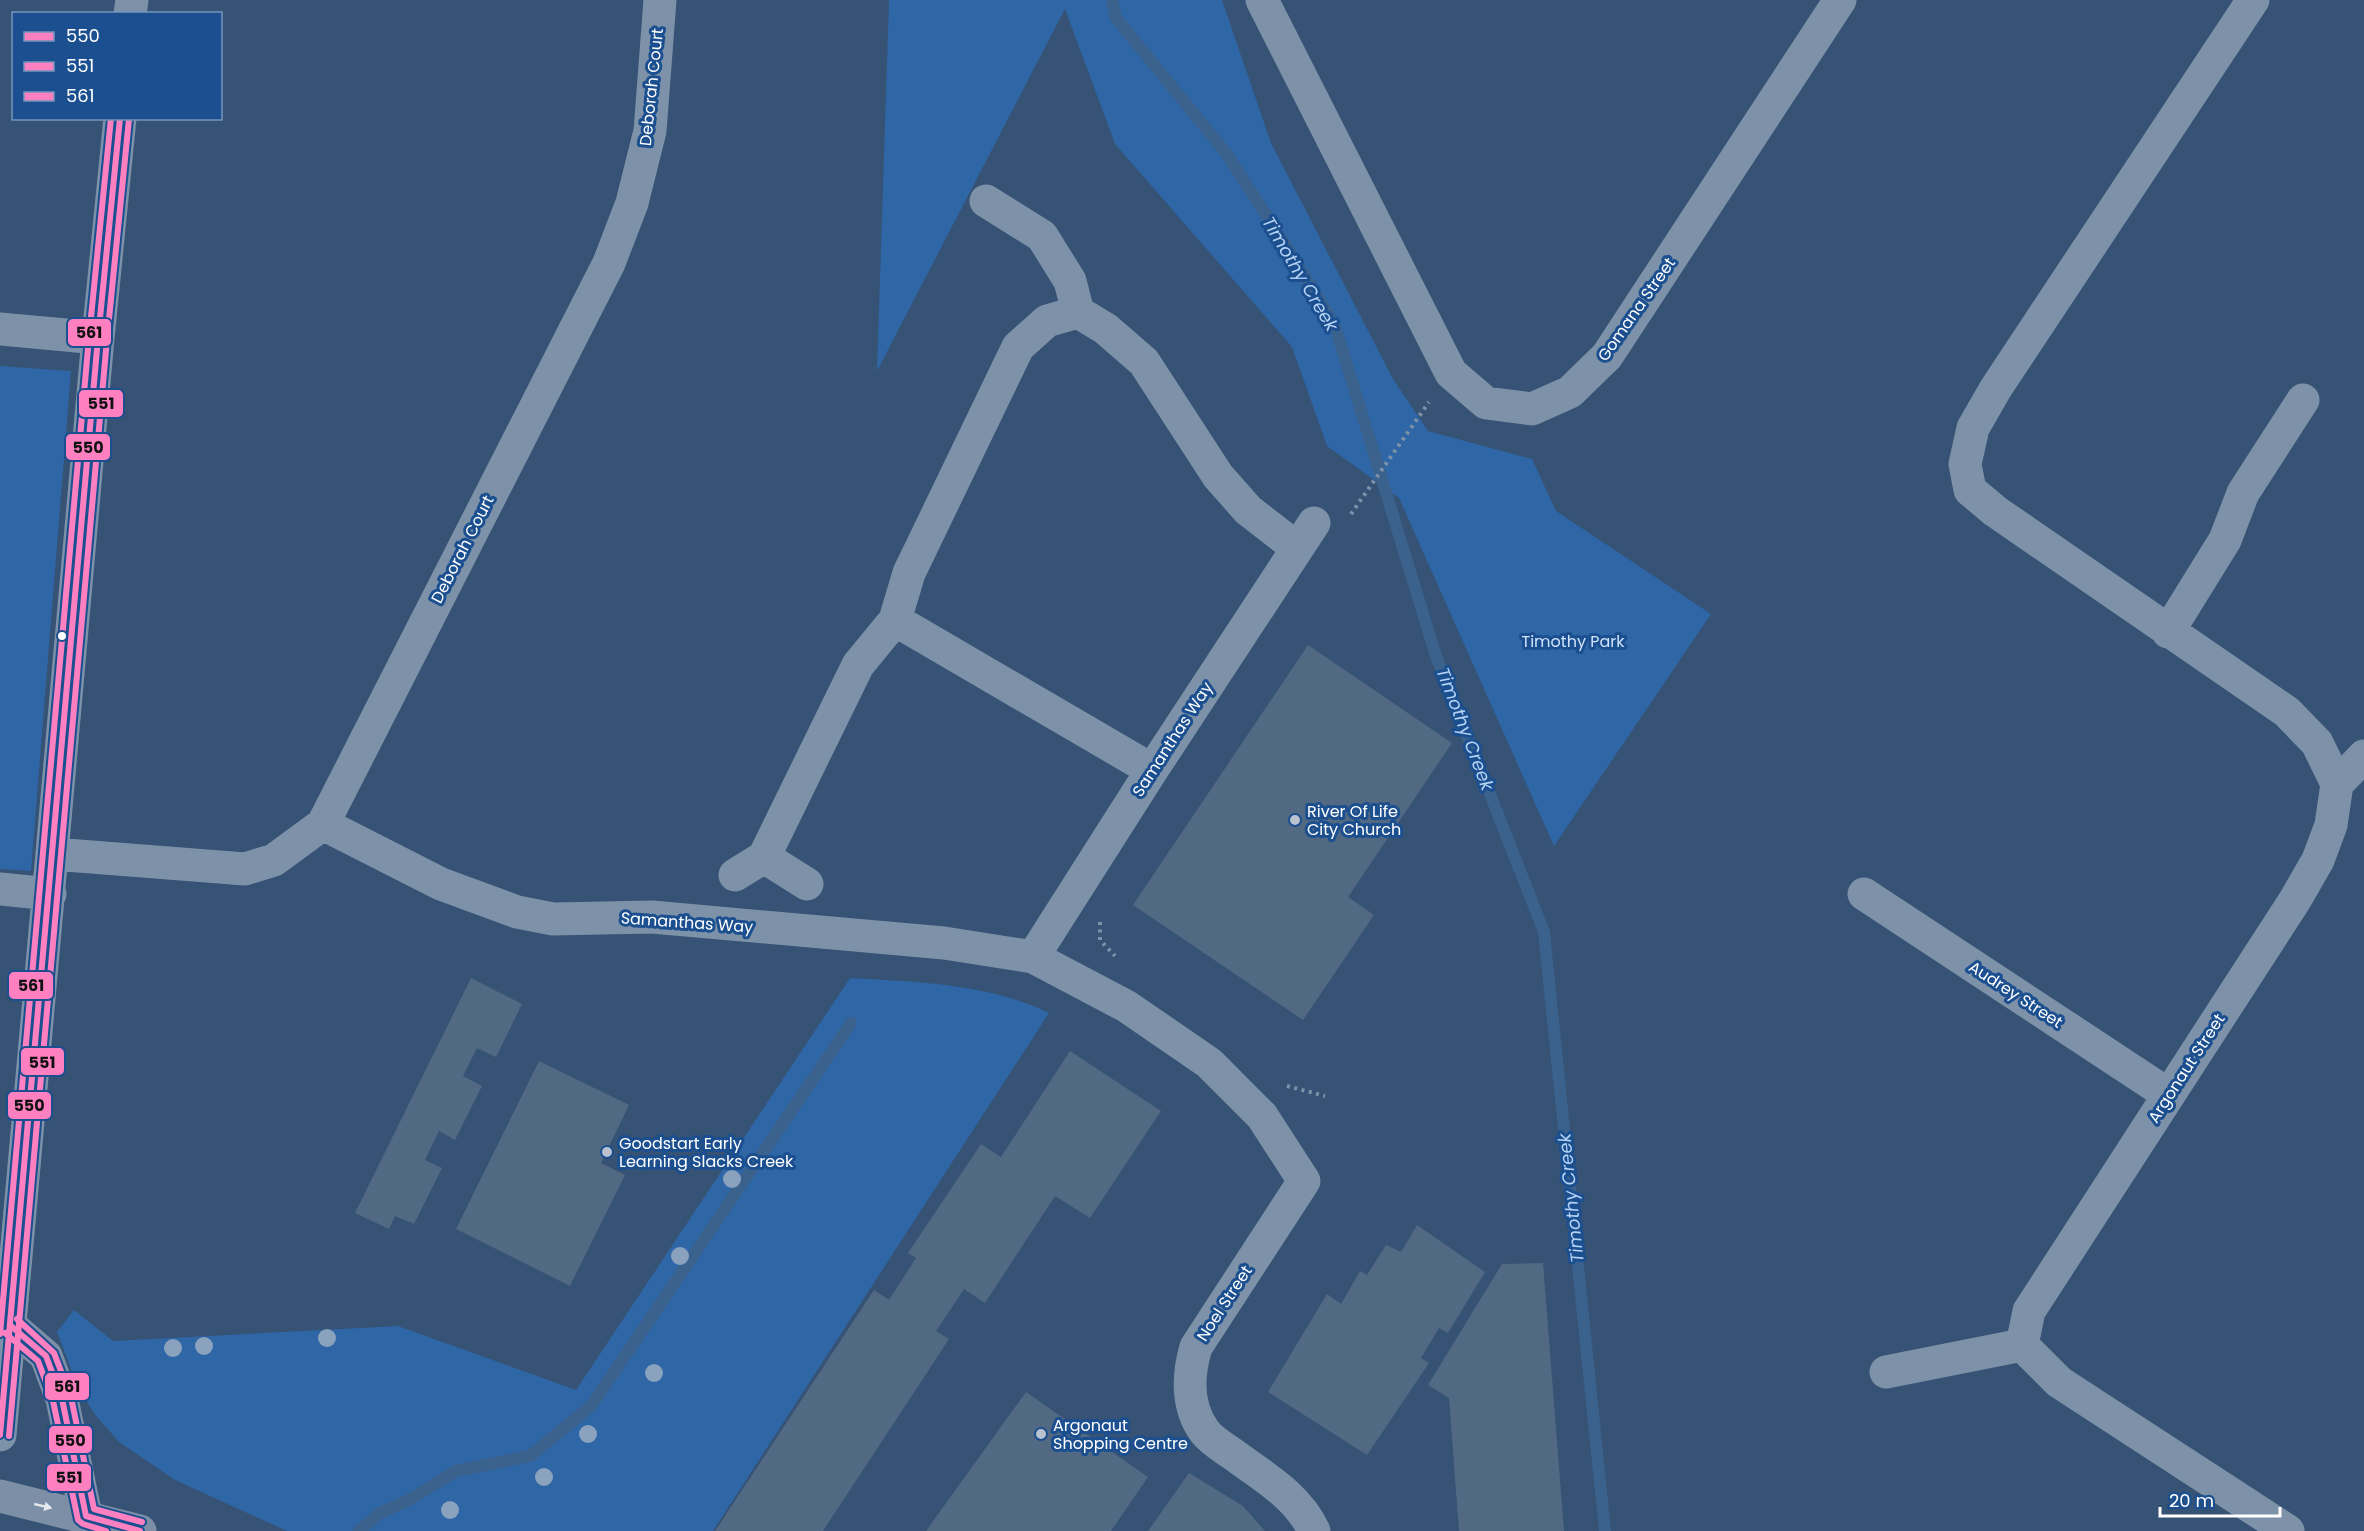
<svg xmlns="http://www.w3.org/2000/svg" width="2364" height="1531" viewBox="0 0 2364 1531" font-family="Poppins,sans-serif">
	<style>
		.green { fill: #2f66a5 }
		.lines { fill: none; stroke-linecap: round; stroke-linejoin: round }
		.stream { stroke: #3b618d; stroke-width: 12 }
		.building { fill: #526984 }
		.path { stroke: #7d92a8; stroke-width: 4; stroke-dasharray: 3 4.5; stroke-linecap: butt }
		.minor { stroke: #7d92a8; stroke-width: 33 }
		.major { stroke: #7d8ea7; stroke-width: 33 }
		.bus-1-casing { stroke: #1b4f8f; stroke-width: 10 }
		.bus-2-casing { stroke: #1b4f8f; stroke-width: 10 }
		.bus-3-casing { stroke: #1b4f8f; stroke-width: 10 }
		.bus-1 { stroke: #ff80c0; stroke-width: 6 }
		.bus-2 { stroke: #ff80c0; stroke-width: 6 }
		.bus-3 { stroke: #ff80c0; stroke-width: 6 }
		.tree { fill: #8aa2be }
		.oneway { fill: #e5e8ed }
		.bus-dot { fill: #fff; stroke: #1b4f8f; stroke-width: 2 }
		.poi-dot { fill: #b9c2ce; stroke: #1b4f8f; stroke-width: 2 }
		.labels { text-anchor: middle; stroke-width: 6; stroke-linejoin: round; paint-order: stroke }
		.street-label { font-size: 16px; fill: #fff; stroke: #1b4f8f }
		.park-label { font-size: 16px; fill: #cfe3fa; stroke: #1b4f8f }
		.poi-label { font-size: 16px; fill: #fff; stroke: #1b4f8f; text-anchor: start }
		.water-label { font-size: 18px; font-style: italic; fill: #b5d3f5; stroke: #1b4f8f }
		.line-badge { stroke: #1b4f8f; stroke-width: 2 }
		.pale-badge-label { font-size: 16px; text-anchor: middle; font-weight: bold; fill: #111 }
	</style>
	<rect width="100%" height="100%" fill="#365274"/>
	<path class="green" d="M889,0H1222L1271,143L1393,379L1428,431L1532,459L1556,511L1711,614L1554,846L1399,498L1327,446L1292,347L1115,144L1065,9L877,371Z
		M0,366L71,371L31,871L0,869Z
		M850,978C917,982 987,983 1049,1013L713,1531H287L175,1480L119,1442L96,1416L79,1390L57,1332L74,1310L113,1341L398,1326L576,1390Z"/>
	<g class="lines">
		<path class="stream" d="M1112,0L1116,18L1226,153L1283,241L1335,326L1436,656L1544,932L1605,1531
			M359,1531L380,1513L409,1500L456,1471L530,1456L591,1406L851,1023"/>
	</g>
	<path class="building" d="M1308,645L1452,743L1348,897L1374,915L1303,1020L1133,905Z
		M471,978L522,1004L496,1057L477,1048L463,1076L482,1086L455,1140L439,1131L425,1160L442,1168L414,1224L395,1216L389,1229L355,1213Z
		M1070,1051L1161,1111L1090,1218L1055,1196L985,1303L964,1289L936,1331L949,1339L823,1531H715L874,1290L889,1300L916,1258L908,1253L981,1144L1001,1157Z
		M539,1061L629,1105L601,1163L625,1175L570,1286L456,1229Z
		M1417,1225L1485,1272L1448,1333L1439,1328L1421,1358L1429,1363L1367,1455L1268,1392L1327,1294L1341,1304L1360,1271L1367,1275L1386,1245L1401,1252Z
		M1543,1263L1564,1531H1459L1449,1398L1428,1385L1502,1264Z
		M1026,1392L1148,1477L1111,1531H926Z
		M1189,1473L1243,1506L1265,1531H1148Z"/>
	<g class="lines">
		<path class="path" d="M1351,514L1429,402
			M1100,922V940L1115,956
			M1287,1086L1325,1096"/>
		<path class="minor" d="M1262,0L1451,373L1486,403L1532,409L1570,392L1607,356L1840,0
			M2253,0L1996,388L1973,428L1965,464L1970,490L1995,511L2287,712L2317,743L2337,784
			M130,14L132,0
			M986,201L1042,236L1070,281L1078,312
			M0,329L98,338
			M895,620L1152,770
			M2168,632L2225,540L2243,493L2303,400
			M2337,784L2364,756
			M323,824L441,884L517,912L553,919L652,917L944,943L1033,957L1126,1006L1209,1063L1262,1116L1304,1181L1196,1347C1188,1374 1186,1407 1205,1432C1212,1441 1224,1448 1234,1455C1264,1477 1298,1496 1314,1531
			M53,854L245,869L274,860L323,824L609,263L632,203L650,131L660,0
			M764,857L858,665L895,620L909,573L1018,347L1047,321L1078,312L1106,329L1144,362L1218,476L1248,510L1297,548
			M735,875L764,857L807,884
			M0,889L50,894
			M1864,894L2169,1095
			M1033,957L1152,770L1314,523
			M1886,1372L2022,1345
			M0,1435L98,338L120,118
			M2288,1531L2059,1382L2022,1345L2029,1311L2295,900L2318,860L2331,825L2337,784"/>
		<path class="major" d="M11,1326L46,1356L62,1399L86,1516
			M0,1496L140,1531"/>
		<defs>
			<path id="bus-1" d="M11,1326L46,1356L62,1399L86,1516L140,1531
				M0,1435L98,338L120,118"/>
			<path id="bus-2" d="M5,1333L38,1361L53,1401L78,1520L83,1524L106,1531
				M9,1436L107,339L129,119"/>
			<path id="bus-3" d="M17,1319L54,1353L71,1397L94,1509L142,1522
				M0,1334L89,337L111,118"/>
		</defs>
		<use href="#bus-1" class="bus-1-casing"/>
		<use href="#bus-2" class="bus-2-casing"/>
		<use href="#bus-3" class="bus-3-casing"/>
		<use href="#bus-1" class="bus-1"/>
		<use href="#bus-2" class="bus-2"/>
		<use href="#bus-3" class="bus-3"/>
	</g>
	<g class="tree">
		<circle cx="732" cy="1179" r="9"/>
		<circle cx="680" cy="1256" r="9"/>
		<circle cx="327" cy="1338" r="9"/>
		<circle cx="204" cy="1346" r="9"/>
		<circle cx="173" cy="1348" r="9"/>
		<circle cx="654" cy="1373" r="9"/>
		<circle cx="588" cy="1434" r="9"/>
		<circle cx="544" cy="1477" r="9"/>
		<circle cx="450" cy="1510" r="9"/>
	</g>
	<defs><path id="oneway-solid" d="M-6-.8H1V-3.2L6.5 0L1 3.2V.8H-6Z" transform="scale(1.5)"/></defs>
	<use class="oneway" href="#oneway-solid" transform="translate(43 1506) rotate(13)"/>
	<circle class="bus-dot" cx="62" cy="636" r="5"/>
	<g class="poi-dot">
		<circle cx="1295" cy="820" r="6"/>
		<circle cx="607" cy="1152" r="6"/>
		<circle cx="1041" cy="1434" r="6"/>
	</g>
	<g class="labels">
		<g class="street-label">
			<text transform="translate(651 87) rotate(-84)" y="6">Deborah Court</text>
			<text transform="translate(1636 309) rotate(-55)" y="6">Gomana Street</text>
			<text transform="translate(462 549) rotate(-63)" y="6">Deborah Court</text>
			<text transform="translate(1172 739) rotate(-57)" y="6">Samanthas Way</text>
			<text transform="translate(687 922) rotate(4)" y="6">Samanthas Way</text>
			<text transform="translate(2016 994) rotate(33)" y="6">Audrey Street</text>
			<text transform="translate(2186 1068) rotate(-57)" y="6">Argonaut Street</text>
			<text transform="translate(1224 1303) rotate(-57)" y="6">Noel Street</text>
		</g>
		<g class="park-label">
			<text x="1573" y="647">Timothy Park</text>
		</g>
		<g class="poi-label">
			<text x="1307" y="817">River Of Life<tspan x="1307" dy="18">City Church</tspan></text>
			<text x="619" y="1149">Goodstart Early<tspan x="619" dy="18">Learning Slacks Creek</tspan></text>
			<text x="1053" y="1431">Argonaut<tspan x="1053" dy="18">Shopping Centre</tspan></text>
		</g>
		<g class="water-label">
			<text transform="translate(1300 274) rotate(59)" y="6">Timothy Creek</text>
			<text transform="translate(1465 729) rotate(69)" y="6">Timothy Creek</text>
			<text transform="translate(1571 1198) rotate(-96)" y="6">Timothy Creek</text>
		</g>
	</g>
	<g class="line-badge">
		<rect x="67" y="318" width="45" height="29" rx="6" fill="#ff80c0"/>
		<rect x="78" y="389" width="46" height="29" rx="6" fill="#ff80c0"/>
		<rect x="65" y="433" width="46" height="28" rx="6" fill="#ff80c0"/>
		<rect x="8" y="971" width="46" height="29" rx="6" fill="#ff80c0"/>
		<rect x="20" y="1047" width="45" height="29" rx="6" fill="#ff80c0"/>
		<rect x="7" y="1091" width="45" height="29" rx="6" fill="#ff80c0"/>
		<rect x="44" y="1372" width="46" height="29" rx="6" fill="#ff80c0"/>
		<rect x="48" y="1425" width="45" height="29" rx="6" fill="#ff80c0"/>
		<rect x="46" y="1463" width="46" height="29" rx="6" fill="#ff80c0"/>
	</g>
	<g class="pale-badge-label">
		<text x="89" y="338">561</text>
		<text x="101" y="409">551</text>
		<text x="88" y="453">550</text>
		<text x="31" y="991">561</text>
		<text x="42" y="1068">551</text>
		<text x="29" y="1111">550</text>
		<text x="67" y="1392">561</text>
		<text x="70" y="1446">550</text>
		<text x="69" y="1483">551</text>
	</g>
	<rect x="12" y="12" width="210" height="108" fill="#1b4f8f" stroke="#7695bc" stroke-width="1.5"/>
	<rect x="24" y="32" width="30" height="9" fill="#ff80c0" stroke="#7695bc" stroke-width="1.5"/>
	<text x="66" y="42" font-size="18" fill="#ffffff">550</text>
	<rect x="24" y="62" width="30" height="9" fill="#ff80c0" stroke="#7695bc" stroke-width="1.5"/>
	<text x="66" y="72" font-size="18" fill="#ffffff">551</text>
	<rect x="24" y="92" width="30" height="9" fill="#ff80c0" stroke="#7695bc" stroke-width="1.5"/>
	<text x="66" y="102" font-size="18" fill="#ffffff">561</text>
	<path d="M2160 1507v9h120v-9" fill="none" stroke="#ffffff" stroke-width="3"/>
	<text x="2169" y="1507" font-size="18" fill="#ffffff" stroke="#1b4f8f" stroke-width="4.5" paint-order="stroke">20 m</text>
</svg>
